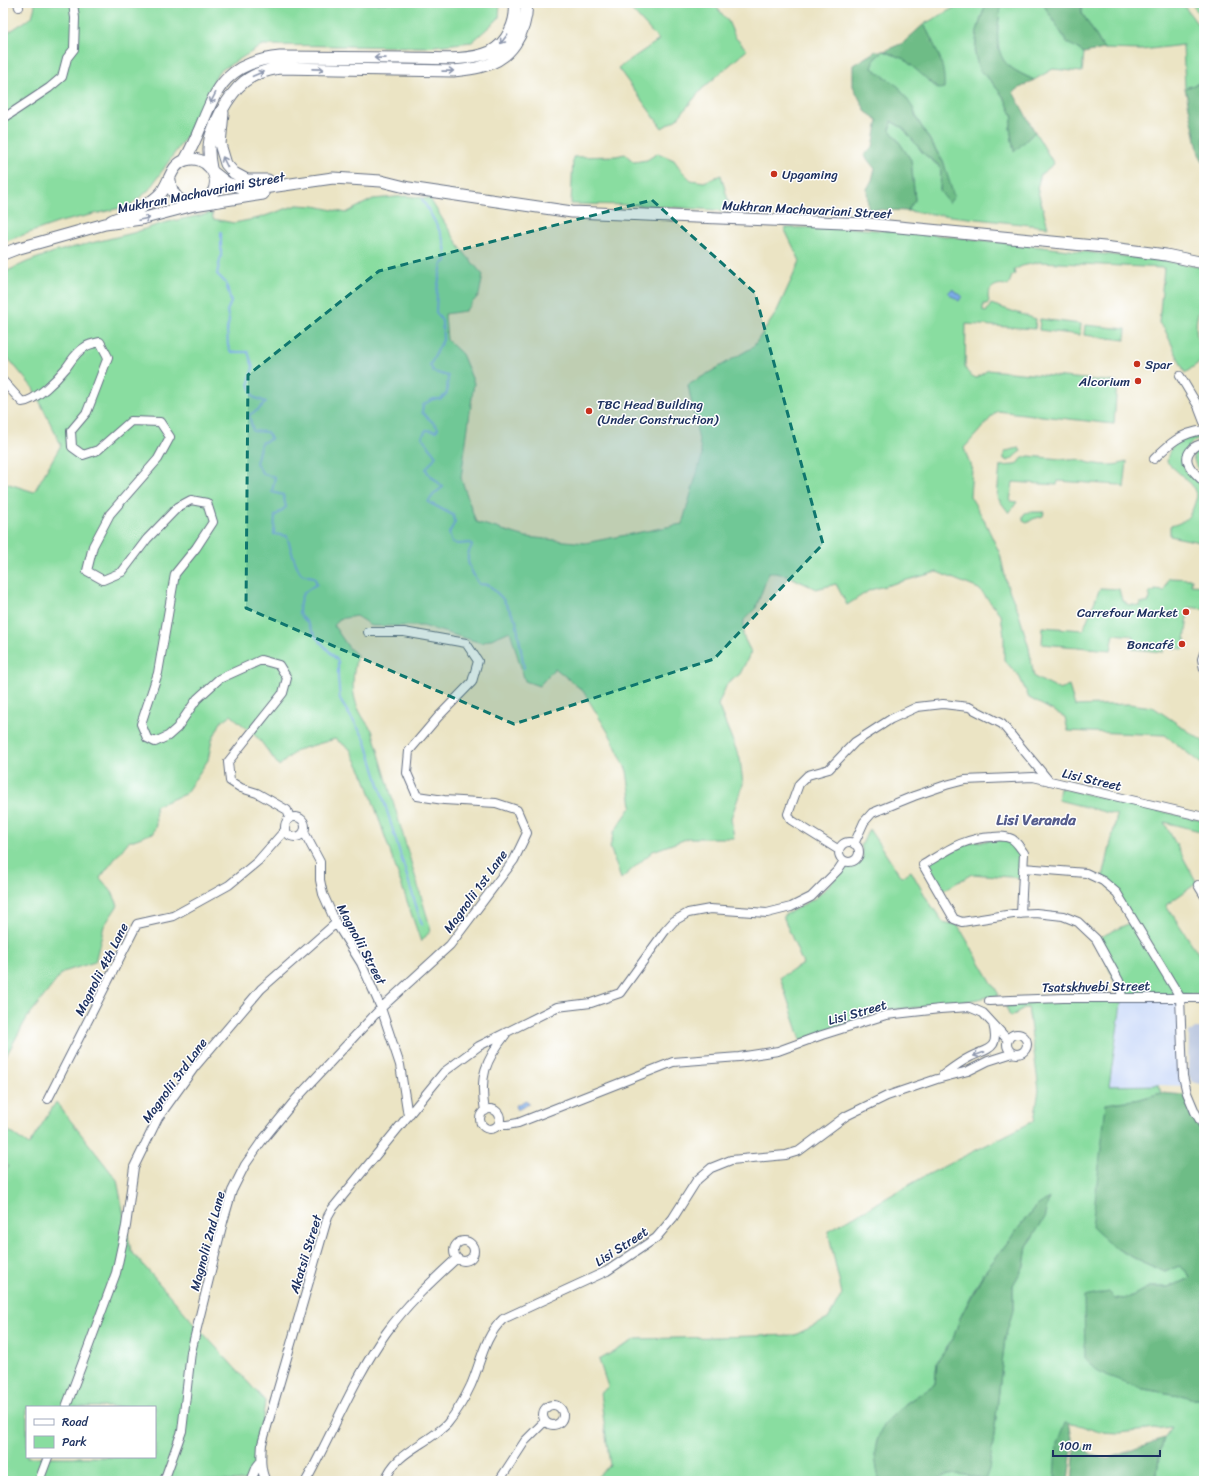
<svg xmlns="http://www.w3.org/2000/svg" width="1207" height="1484" viewBox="0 0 1207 1484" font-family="Sriracha,sans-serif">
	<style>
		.built { fill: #ccdbf9 }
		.industrial { fill: #b8c5de }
		.green { fill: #89dda0; stroke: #52867f; fill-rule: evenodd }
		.forest { fill: #6ebc86; stroke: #447672 }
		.water { fill: #7dace7; stroke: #4c6ea2 }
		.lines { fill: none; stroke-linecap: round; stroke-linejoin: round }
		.stream { stroke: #7dace7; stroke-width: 2 }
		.minor-casing { stroke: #646e82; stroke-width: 10 }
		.secondary-casing { stroke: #646e82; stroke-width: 13 }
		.minor { stroke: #fff; stroke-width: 8 }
		.secondary { stroke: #fff; stroke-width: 11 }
		.oneway { stroke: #8d97ae }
		.marked { fill: #0f766e; fill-opacity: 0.2; stroke: #0f766e; stroke-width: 3; stroke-dasharray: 8 5; stroke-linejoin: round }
		.poi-dot { fill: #c8321e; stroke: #fff; stroke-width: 1.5 }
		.labels { text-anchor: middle; stroke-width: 3; stroke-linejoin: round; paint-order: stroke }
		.poi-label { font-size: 13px; fill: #1b2f5e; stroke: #fff; text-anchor: start }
		.street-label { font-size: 13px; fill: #1b2f5e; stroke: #fff }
		.quarter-label { font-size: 15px; font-weight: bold; fill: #555d8d; stroke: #fff }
	</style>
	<rect width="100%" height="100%" fill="#fff"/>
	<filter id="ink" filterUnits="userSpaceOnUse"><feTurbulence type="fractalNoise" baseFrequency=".025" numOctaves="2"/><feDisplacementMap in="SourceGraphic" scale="8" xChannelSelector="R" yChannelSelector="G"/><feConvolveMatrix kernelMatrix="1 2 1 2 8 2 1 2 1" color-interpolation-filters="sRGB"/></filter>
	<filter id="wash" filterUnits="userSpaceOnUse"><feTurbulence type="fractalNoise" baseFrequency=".012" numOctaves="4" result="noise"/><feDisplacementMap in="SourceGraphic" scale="16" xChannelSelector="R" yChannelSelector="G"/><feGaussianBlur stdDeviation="0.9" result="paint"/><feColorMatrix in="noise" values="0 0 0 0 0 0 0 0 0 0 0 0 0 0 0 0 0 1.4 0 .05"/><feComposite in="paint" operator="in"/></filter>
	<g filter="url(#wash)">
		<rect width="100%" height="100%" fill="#ebe4c4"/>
		<path class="built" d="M1122,997H1180L1185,1086L1159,1085L1109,1086Z"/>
		<path class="industrial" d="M1195,1028H1204V1085L1193,1082L1189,1077L1188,1071L1189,1033Z"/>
		<path class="green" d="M34,3H500L499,18L472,42L425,47L263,45L218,72L190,131L148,191L129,206L60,222L6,241L3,240V34H6L32,17L35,6Z
			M625,3H713L728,21L735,37L747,50L702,89L677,119L662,128L618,68L659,40Z
			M963,3H986L977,31L975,54L979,70L991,81L1005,99L1013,117L1010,128L1014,151L1035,132L1054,164L1041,174L1037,188L1048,227L907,211L915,200L911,160L899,142L890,130V121L903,128L923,153L941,168L940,191L948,180L944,163L917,119L913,108L872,68L875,58L884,51L904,59L917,70L941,60L924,24Z
			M1002,3H1044L1045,7L1067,42L1084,53L1082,72L1053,69L1034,80C1026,76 1016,72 1009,66C991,52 998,22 1002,3Z
			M1081,3H1182L1204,33V79L1197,84L1185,88L1183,45L1142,50L1104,49L1082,13Z
			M1191,3H1204V21Z
			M658,153L674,160L681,170L691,180L704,182L721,175L731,211L637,205L571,204L573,157L616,156L625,154L634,162L647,160Z
			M407,196L430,199L461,249L483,275L479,295L465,311L445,314L447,340L462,354L474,383L461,478L476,522L526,537L585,543L682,524L702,456L688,385L753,347L776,313L800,261L784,228L838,227L928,234L1165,261L1204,268V303C1196,311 1195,326 1197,337C1198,345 1204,351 1204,359L1185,373L1165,330L1159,323L1164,268L1040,262L1022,266L1014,270L1015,274L1012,276L1008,286C997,281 985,289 989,301L987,304H983V311L986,312L991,304L1036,319L1035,329L966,324L965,367C967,373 970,375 976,378L988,370L1117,382L1114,424L997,411L964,448L972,470L970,496L983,518L1000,554L1007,585L1018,611L1029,648L1034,677L1060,690L1069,686L1075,706L1129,704L1153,707L1204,742V766L1165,735L1068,731L1065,717L1029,698L1019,676L1004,660V636L1001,615L979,589L937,572L870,590L847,605L836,584L816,589L786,575L769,572L756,608L744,620L743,636L751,652L740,674L727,684L718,705L740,759L743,784L731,818L734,838H689L653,851L621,879L610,847L614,832L632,806L627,771L611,737L583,691L555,668L539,686L525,681L510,631L482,643L423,626H372L356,616L339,619L334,626L349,648L357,655C350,687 351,704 372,730L431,930L421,942L365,778L350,749L335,739L297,750L279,766L259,739L231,715L221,722L212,740L208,760L185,794L155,806L156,825L153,833L128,842L100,878L112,892L118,905L104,926L95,962L63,972L27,1018L6,1056L3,1058V482L34,492L61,445L33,388L3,352V273L27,262L54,252L133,233L163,223L212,213L213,219L234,223L259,218L297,205L315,206L346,213L373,199Z
			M1040,319L1081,324L1080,335L1039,330Z
			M1085,325L1126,329L1125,340L1084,335Z
			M1204,434V440H1195C1172,461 1188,471 1204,488V543L1170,536V526C1189,522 1192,513 1197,496L1192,485L1167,462C1169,440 1185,436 1204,434Z
			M1202,447H1204V475L1196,466L1193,457L1196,450Z
			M1019,448L1021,451C1016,454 1013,459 1008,461L1004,459V455L1006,451Z
			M1029,456L1071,460C1079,458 1082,461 1090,463C1101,465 1117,467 1127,461L1124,488L1120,485L1058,481L1057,485L1013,482L1010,501L1017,502L1009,513L997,497L1000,466L1015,465L1023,458Z
			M1029,512H1044L1043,516L1033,519L1027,523L1023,521V516L1025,513Z
			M1169,578L1192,579L1191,585L1204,586V609L1189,607L1184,649L1164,647L1163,652L1132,649L1133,636L1114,634L1111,650L1042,644L1043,627L1083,630L1100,588L1119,589L1122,601L1126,602V604L1140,606V603H1148L1150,592H1154L1155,590L1164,591Z
			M1060,788L1204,821V832L1164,822L1197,883L1166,905L1204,962V995L1180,994L1103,878L1117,815L1058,800Z
			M869,829L901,877L911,871L927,899L943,922L958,925L999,995L941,1006L882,1010L801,1040L780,977L803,964L783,916L817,897L846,868L855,867L863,856L861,846Z
			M1012,839L1024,853L1023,878L972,874L939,893L923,865L958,843Z
			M1134,921L1180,997H1122L1109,1086L1159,1085L1161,1093L1140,1099L1106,1104L1114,1247L1134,1258L1165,1272L1179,1266L1187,1272L1191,1278L1168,1287H1149L1126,1299L1115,1298L1143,1389L1185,1396L1190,1399H1204V1481H1156L1159,1457L1164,1438L1172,1427L1120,1433L1098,1432L1083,1426L1065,1423L1055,1481H937C950,1469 971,1476 985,1480L993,1444L1005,1338L1013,1310V1285L1024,1266L1027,1246L1033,1238L1034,1208L984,1273L974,1290L960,1318L953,1339L937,1362L935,1384L902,1406L875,1453L879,1481H593L610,1465L600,1393L608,1387L599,1360L636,1339L795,1335L828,1319L842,1294L828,1231L925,1176L1034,1121L1039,1090L1028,1007L1010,1017L1005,1004L1122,997L1096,939Z
			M56,1102L117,1180L131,1251L192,1321L265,1401L255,1481H3V1176L8,1167L6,1164L3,1163V1127L29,1145ZM27,1407H155V1457H27Z"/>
		<path class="forest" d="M986,3H1002C998,22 992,52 1009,66C1016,72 1026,76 1034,80L1013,92L1035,132L1014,152L1010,128L1013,117L1005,99L991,81L979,70L975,54L977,31Z
			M1044,3H1081L1082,13L1104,49L1084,53L1067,42L1045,7Z
			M924,24C934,45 946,64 944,88L938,89L904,59L884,51L875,58L872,68L899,87L913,108L917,119L944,164L954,197L949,203L940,191L941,167L923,153L903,128L891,121L890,130L899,142L911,160L915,200L907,211L868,209L867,189L872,180L875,169L864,155L873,147L878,120L866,112L853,86V65L876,51H884L903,43Z
			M1204,79V163L1199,154L1185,88L1197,84Z
			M1161,1093L1185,1095L1204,1127V1399H1190L1185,1396L1143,1389L1100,1373L1085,1359L1084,1297L1109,1292L1115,1298L1126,1299L1149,1287H1168L1191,1278L1187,1272L1179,1266L1165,1272L1134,1258L1114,1247L1092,1227L1106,1104L1140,1099Z
			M1049,1198L1044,1219L1027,1246L1024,1266L1013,1285V1310L1005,1338L993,1444L989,1469L985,1480C971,1476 950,1469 937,1481H879C878,1472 875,1462 875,1453C876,1419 910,1401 935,1384L937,1362L953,1339L960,1318L984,1273L1034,1208Z
			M1065,1423L1069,1424L1073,1441L1068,1481H1055L1057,1444Z
			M1164,1438L1159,1457L1156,1481H1072L1075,1446H1082L1091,1454L1108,1459Z"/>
		<path class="water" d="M952,289L962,296L959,301L948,293Z
			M526,1100L529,1104L517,1110L515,1106Z"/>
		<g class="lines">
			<path class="stream" d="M422,199C432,217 448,239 446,261L442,264L437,290L436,312L442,321L443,340L430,365L434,372L448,376L447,393L441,399H433L423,405L422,412C427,418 434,422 438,428L436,431L426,430L422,437L436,456L426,469L428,473L443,487L435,493L428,502L453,515L455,522L449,533L452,543L459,544L470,543L472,546C462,559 472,572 479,584L489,585L502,598L516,620L524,668
				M221,232V256L217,274L226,283L231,302L227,311L229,321L227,329L228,346L231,352H248L253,367L249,383L253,397L266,402L258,410L249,415L253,431L267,432L271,439L261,443L256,463L263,474L275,477L272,492L283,495L286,507L275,516L274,534L287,536C290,545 296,570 302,574C305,576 311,576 314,577L317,584C301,594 300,594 299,613L308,624L316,637L338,661V678L340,700L365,739L422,925"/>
		</g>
	</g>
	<g filter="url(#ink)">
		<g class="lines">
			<defs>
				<path id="minor" d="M18,3L19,7
					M7,116L49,88L62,77L67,58L74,49L75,18L73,3
					M1180,376L1198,406L1204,412
					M3,381L22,402C36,401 57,379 66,368C72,360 76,352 85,347C89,344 95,343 100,342L108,357L87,412L71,431L72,447L83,455L98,450L131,421L160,422L170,437L158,459L110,514L93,546L87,571L103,580L122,572L147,539L178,507L191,500L207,503L213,522L196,548L175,574L158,673L141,724L147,738L155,742L168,736L177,728L197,699L219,679L261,660L279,665L287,678L283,693L228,762L230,781L241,788L257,793L287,810L290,818
					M1199,409L1204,422
					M1204,444C1198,444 1194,446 1190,451C1181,463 1196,474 1204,482
					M1154,459C1170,443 1181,433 1204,430
					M1204,653L1202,659L1204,669
					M285 827a10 10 0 1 1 20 0a10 10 0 1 1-20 0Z
					M304,832L320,862V880L323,894L336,923L361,963L381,1008L400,1065L408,1116
					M839 852a10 10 0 1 1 20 0a10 10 0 1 1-20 0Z
					M854,844L864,822L872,813L914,796L946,785L965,780L1033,777L1204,817
					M839,850L791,820L788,814L799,784L808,775L829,769L855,742L891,719L917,707L943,704L969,707L1002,724L1049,781
					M1023,868L1086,873L1103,881L1117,893L1180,997L1183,1076L1187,1093L1195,1112L1204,1127
					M1198,885L1204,895
					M1021,914L1024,853C1020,848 1017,842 1012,839C1006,836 999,836 993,837C963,838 948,850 923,865L954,919L962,922L1013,914L1036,913L1063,916L1078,922L1096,939L1119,981L1122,997
					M989,1001L1063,998H1204
					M1007 1044a10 10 0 1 1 20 0a10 10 0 1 1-20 0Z
					M943,1075C951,1069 960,1062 970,1057C988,1048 1000,1050 993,1024
					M48,1099L137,924L173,916L229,885L258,861L286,829
					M480 1119a10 10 0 1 1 20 0a10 10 0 1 1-20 0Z
					M485,1111C479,1076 485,1061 506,1034
					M498,1125H507L518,1123L673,1062L739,1057L778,1051L822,1035L886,1015L940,1009L969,1007L983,1013L1008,1040
					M454 1251a10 10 0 1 1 20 0a10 10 0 1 1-20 0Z
					M543 1415a10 10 0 1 1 20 0a10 10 0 1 1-20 0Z
					M66,1407L116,1273L126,1226L134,1167L158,1118L194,1068L261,989L336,923
					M39,1481L48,1457
					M164,1481L182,1431L191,1352L223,1222L232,1191L245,1165L261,1142L296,1099L381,1008L450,945L514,860L527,833L517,810L496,803L444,800L417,796L407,773L409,751L438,717L472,682L478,661L466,643L404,632H368
					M251,1481L257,1466L261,1461
					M266,1481C260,1470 261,1457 262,1444L328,1216L332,1209L444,1072L479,1046L557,1007L591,1003L620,993L665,931L674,921L688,913L710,909L767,913L791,907L811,897L838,870L844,861
					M306,1481C333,1432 354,1378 386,1333C406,1305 432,1281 457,1258
					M385,1481C394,1456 415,1449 435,1434C439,1431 443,1428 447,1424C456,1413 465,1398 471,1385C481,1362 484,1337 503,1319L607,1271L656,1238L673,1218L697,1180L711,1168L731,1160L786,1155L799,1151L846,1116L887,1096L937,1079L968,1071L988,1061L1013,1053
					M499,1481L525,1441L545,1421"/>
				<path id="secondary" d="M223,113L220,144L226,164L234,173L247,180H268
					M185,160C214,109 209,64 280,57C322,57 364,58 405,58C430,58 468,62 490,52C508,43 517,21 515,3
					M211,168C206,144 210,134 221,112C236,85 248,73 279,68L453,71C462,70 472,69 480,67C512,60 526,33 527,3
					M213,172L227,183L243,188H263L333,178L381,181L409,188L572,212L868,224L1104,247L1166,255L1204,263
					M111,221C128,213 148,207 161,193C170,182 171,164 186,160C205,154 223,176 212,194C208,200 201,203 194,205C180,202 171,196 170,180
					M3,254L16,249L105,224L141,219L194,205L263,194"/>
			</defs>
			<use href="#minor" class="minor-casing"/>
			<use href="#secondary" class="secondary-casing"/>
			<use href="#minor" class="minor"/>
			<use href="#secondary" class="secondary"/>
		</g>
		<defs><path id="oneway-shaft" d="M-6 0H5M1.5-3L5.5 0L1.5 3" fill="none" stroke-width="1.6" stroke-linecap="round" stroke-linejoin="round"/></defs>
		<g class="oneway">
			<use href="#oneway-shaft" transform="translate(504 39) rotate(127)"/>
			<use href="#oneway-shaft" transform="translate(380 58) rotate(-179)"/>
			<use href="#oneway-shaft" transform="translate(318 69) rotate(1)"/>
			<use href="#oneway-shaft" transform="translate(448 71) rotate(-1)"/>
			<use href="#oneway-shaft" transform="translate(258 74) rotate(-23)"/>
			<use href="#oneway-shaft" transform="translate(213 98) rotate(117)"/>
			<use href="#oneway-shaft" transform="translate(225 162) rotate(-116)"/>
			<use href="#oneway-shaft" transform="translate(144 219) rotate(-12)"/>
			<use href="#oneway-shaft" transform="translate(979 1054) rotate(160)"/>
		</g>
	</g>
	<path class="marked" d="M652,200L755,293L823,544L714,659L514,724L246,608L248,375L379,271Z"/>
	<g class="poi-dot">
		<circle cx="774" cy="174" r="4"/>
		<circle cx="1137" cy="364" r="4"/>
		<circle cx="1138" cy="381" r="4"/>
		<circle cx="589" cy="411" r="4"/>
		<circle cx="1186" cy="612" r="4"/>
		<circle cx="1182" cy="644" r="4"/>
	</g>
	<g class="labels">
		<g class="poi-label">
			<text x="782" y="179">Upgaming</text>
			<text x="1145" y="369">Spar</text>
			<text x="1130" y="386" text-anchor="end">Alcorium</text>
			<text x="597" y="409">TBC Head Building<tspan x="597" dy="15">(Under Construction)</tspan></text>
			<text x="1178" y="617" text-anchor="end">Carrefour Market</text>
			<text x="1174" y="649" text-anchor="end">Boncafé</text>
		</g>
		<g class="street-label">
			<text transform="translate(201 192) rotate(-11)" y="5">Mukhran Machavariani Street</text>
			<text transform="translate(807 209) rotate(3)" y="5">Mukhran Machavariani Street</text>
			<text transform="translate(1092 779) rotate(13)" y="5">Lisi Street</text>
			<text transform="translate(475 891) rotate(-54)" y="5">Magnolii 1st Lane</text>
			<text transform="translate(362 944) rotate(62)" y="5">Magnolii Street</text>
			<text transform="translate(101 969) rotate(-63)" y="5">Magnolii 4th Lane</text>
			<text transform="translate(1096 986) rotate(-1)" y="5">Tsatskhvebi Street</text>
			<text transform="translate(857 1012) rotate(-16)" y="5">Lisi Street</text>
			<text transform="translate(174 1080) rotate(-54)" y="5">Magnolii 3rd Lane</text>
			<text transform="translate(207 1241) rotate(-75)" y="5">Magnolii 2nd Lane</text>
			<text transform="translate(621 1246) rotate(-33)" y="5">Lisi Street</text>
			<text transform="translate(305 1254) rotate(-73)" y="5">Akatsii Street</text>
		</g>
		<g class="quarter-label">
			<text x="1036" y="825">Lisi Veranda</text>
		</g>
	</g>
	<rect width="1207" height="1484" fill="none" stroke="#fff" stroke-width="16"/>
	<rect x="26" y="1406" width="130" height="52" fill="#ffffff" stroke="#a4acbf"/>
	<rect x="34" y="1419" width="20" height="6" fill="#ffffff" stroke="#a4acbf"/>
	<text x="62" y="1426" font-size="12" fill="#1b2f5e">Road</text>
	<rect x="34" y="1436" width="20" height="12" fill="#89dda0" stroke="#a4acbf"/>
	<text x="62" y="1446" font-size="12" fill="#1b2f5e">Park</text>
	<path d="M1053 1450v6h107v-6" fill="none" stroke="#1b2f5e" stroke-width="2"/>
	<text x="1059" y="1450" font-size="12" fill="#1b2f5e" stroke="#ffffff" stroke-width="3" paint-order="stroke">100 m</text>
</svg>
